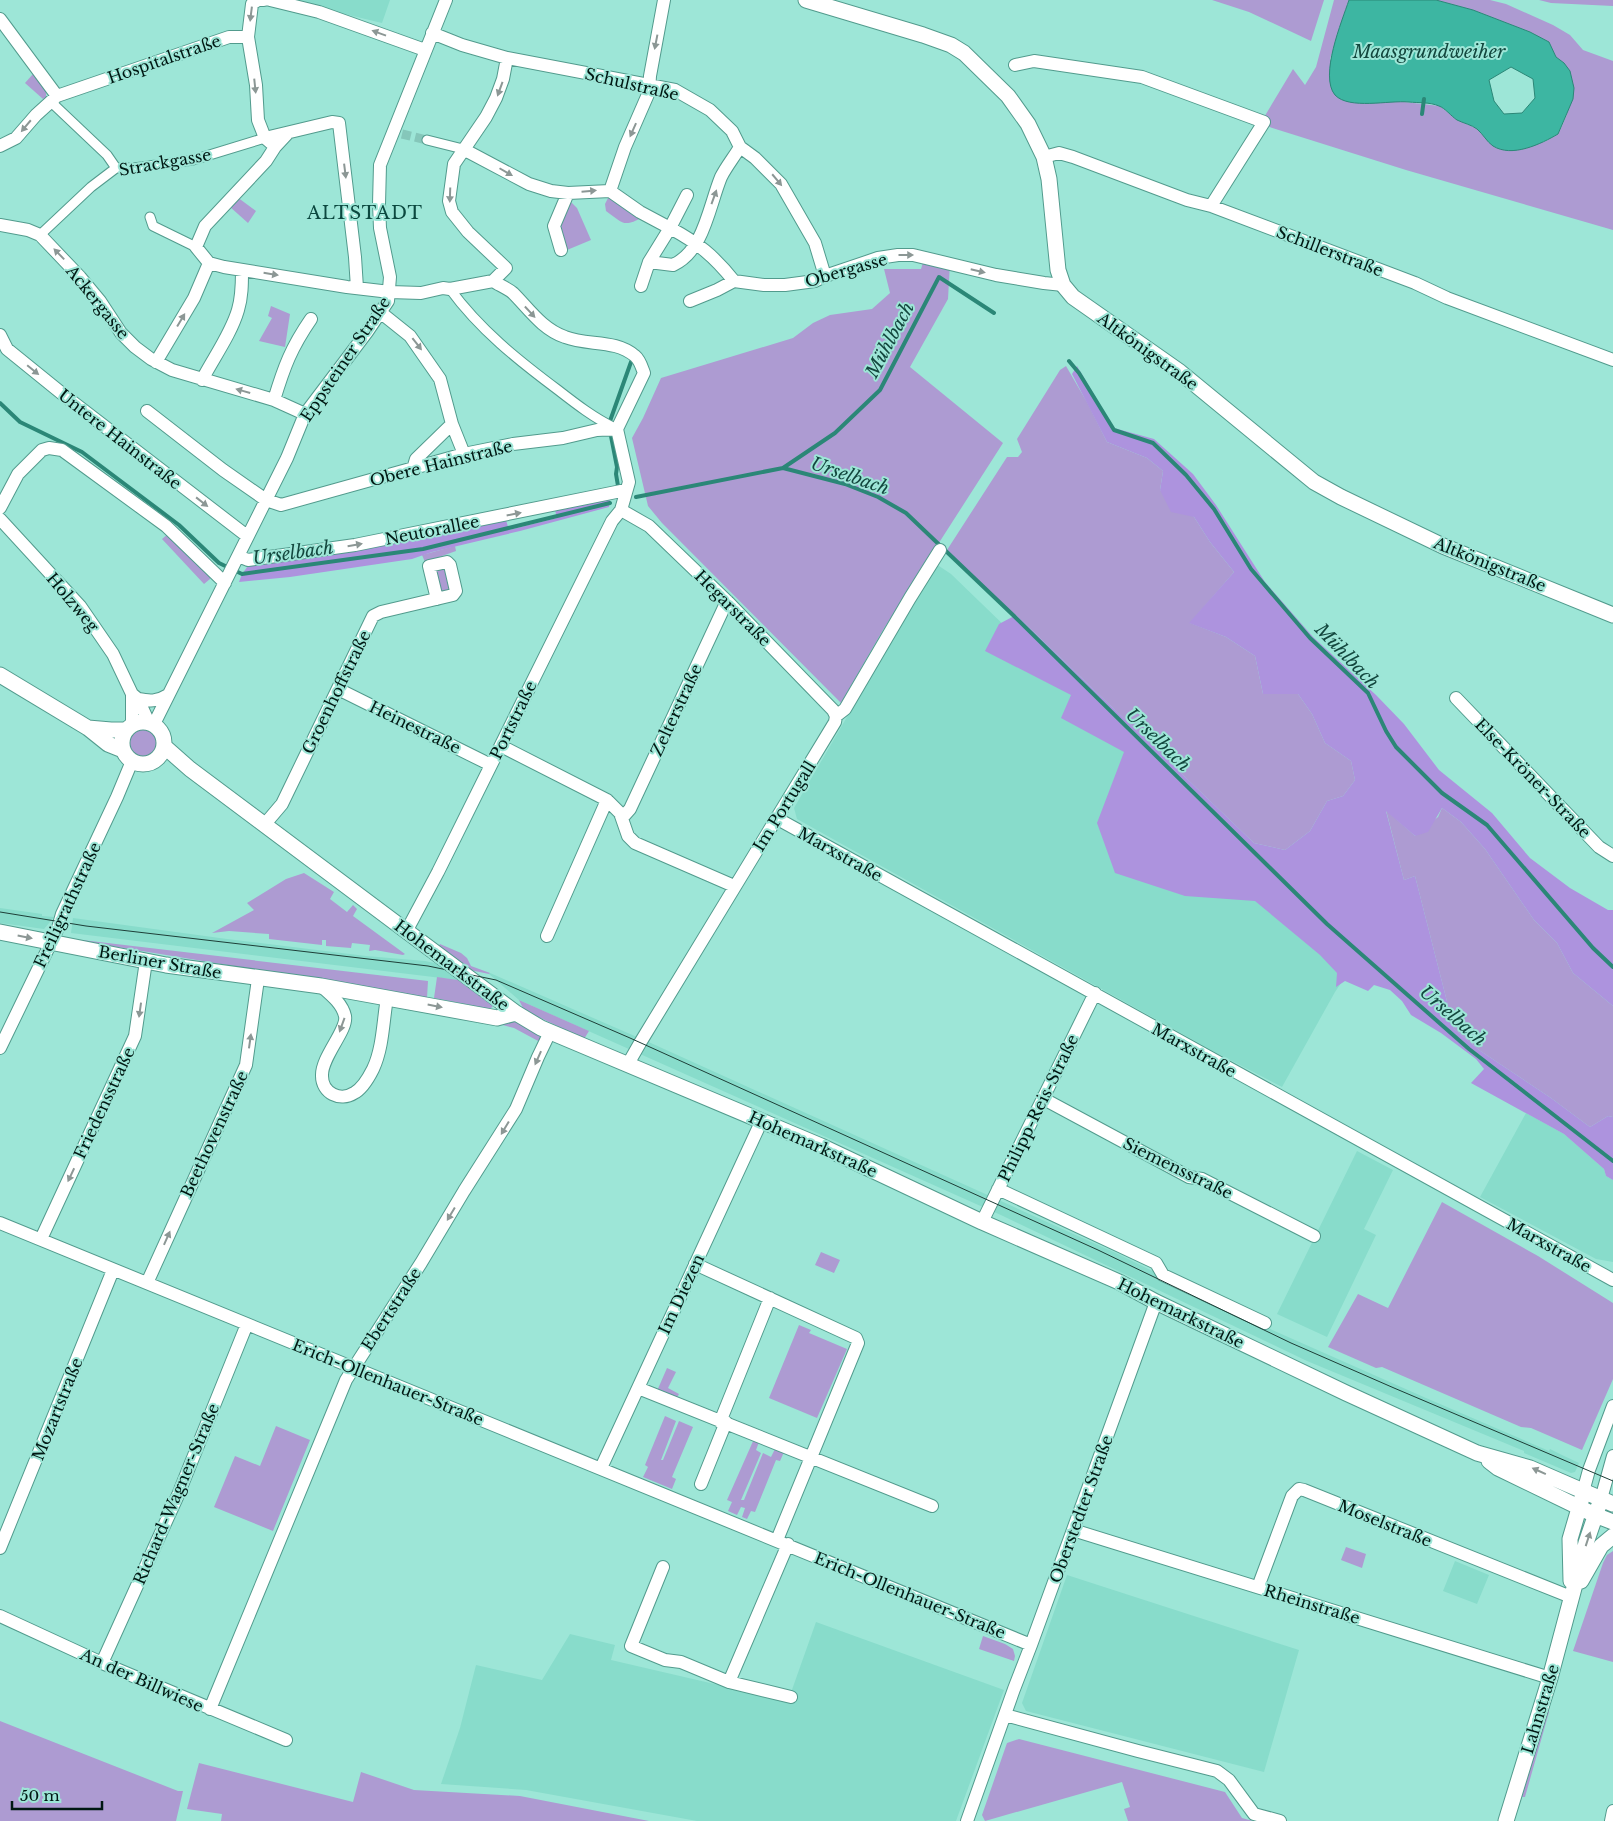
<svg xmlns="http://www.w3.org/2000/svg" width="1613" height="1821" viewBox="0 0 1613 1821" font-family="'Libre Baskerville',serif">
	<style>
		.built { fill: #88dccb }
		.green { fill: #ad9bd2 }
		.forest { fill: #ad93de }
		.water { fill: #3db6a2; stroke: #2b8777; fill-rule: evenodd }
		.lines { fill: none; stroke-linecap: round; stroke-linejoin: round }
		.stream { stroke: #2b8777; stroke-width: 4 }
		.pedestrian-tunnel { stroke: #85c7ba; stroke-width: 9; stroke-dasharray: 9 4.5; stroke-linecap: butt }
		.pedestrian-casing { stroke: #529b8d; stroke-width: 11 }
		.minor-casing { stroke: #529b8d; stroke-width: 14 }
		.tertiary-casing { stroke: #529b8d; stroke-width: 17 }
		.pedestrian { stroke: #fff; stroke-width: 9 }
		.minor { stroke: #fff; stroke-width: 12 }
		.tertiary { stroke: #fff; stroke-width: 15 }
		.tram { stroke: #1d3e37; stroke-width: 1 }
		.oneway { fill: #8c9795 }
		.labels { text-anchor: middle; stroke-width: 4; stroke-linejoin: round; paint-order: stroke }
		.street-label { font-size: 16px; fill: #001813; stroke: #9de6d7 }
		.water-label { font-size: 18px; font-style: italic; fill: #13473e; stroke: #9de6d7 }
		.neighbourhood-label { font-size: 18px; letter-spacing: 1px; fill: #0b483f; stroke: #9de6d7 }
	</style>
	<rect width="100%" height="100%" fill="#9de6d7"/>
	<path class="built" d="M286,0H390L382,23Z
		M936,564L951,574L1354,964L1335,992L1282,1087L1213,1051L797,819L794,808Z
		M0,908L42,914V916L54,917L44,929L0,923Z
		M73,918L227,939L366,956L425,961L439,964L458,980L71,933Z
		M490,973L653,1044L1118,1254L1268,1328L1426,1398L1549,1451L1550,1449L1562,1455L1579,1463L1575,1472L1571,1473L1557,1467L1524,1453V1451L1307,1361L1003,1216L519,1000L489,974Z
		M1526,1113L1564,1134L1604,1169L1606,1176L1613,1180V1262L1596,1259L1480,1197Z
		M1357,1151L1393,1170L1364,1229L1376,1235L1327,1337L1277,1314Z
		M1455,1561L1489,1575L1477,1604L1443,1591Z
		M1067,1575L1299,1650L1264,1772L1026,1711L1022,1703Z
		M816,1622L1004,1690L956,1821H697L526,1790L441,1784L460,1728L476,1665L542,1680L570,1634L615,1645L611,1660L788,1701Z"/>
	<path class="green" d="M1212,0H1324L1311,41L1249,12Z
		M1334,0H1349L1330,59L1361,103L1396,101L1440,106L1457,120L1476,128L1493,146L1521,149L1546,141L1558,134L1562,126L1567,114L1564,63L1556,57L1549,42L1530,32L1473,10L1436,0H1490L1506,4L1553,25L1570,35L1583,50L1613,61V230L1406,170L1260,124L1293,69L1305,85L1316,67Z
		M1539,0H1613V6L1551,3Z
		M33,74L46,89V97L43,99L25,83Z
		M610,194L643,217C623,228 623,223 606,211L605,204Z
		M237,197L256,211L248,223L229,206Z
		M570,201L577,208L591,240L567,250L559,229Z
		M924,259L950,263L948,299L910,367L1003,443L883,630L841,703L662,523L648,506L632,438L643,418L661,378L793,338L813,323L830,315L872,309L890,293L884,269H921Z
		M271,306L290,314L285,347L259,341L272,318L268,316Z
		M1066,366L1088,404L1107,442L1147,458L1163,471L1160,490L1194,517L1210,542L1234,572L1190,623L1226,637L1255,656L1263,694H1298L1312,714L1325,743L1351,761L1355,780L1343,796L1327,801L1310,831L1285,850L1254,843L1016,615L1014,616L947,550L1007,457H1018L1022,452L1017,439L1060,370Z
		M168,534L210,575V579L204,584L162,539Z
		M455,546L456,551L425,562L422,555Z
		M445,566L452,589L440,595L433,568Z
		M142,729C153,730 163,740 157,752C143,778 108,736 142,729Z
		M1442,808L1461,822L1485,849L1534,920L1557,943L1573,973L1613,1006V1117L1608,1116L1590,1127L1551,1098L1479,1050L1454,1029L1415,876L1404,880L1386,810L1415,836L1438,817Z
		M304,873L334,892L330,899L347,912L353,905L357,909L353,916L405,954L403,955L375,950L369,951L370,945L352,943L351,948L326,946V940H322V945L269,939V934L229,931L212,933L254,910L247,903L286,879Z
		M82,940L428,981L427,998L81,941Z
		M440,944L461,953L467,958L471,966L490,973L489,974L470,970L438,947Z
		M437,977L458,980L493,1006L490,1009L434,998Z
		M519,1000L589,1031L584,1039L524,1010Z
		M515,1020L543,1035L540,1042L514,1028L499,1024Z
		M1442,1202L1538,1256L1613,1303V1379L1582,1450L1531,1428L1521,1427L1382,1367L1376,1368L1328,1347L1358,1294L1388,1308Z
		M821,1252L840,1260L834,1273L815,1265Z
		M799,1325L811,1330L809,1333L847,1349L817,1418L769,1398Z
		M667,1368L676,1372L668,1388L679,1394L676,1399L657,1391Z
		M665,1416L676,1421L661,1460H663L679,1421L693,1427L672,1477L676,1479L672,1489L643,1477L648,1467L645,1465Z
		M276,1426L310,1440L273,1531L214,1507L235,1456L260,1466Z
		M754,1439L759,1442L756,1450L761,1453L741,1500H744L763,1453L771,1457L775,1449L784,1452L780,1461L776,1460L755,1512L751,1511L747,1519L742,1517L745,1508L741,1507L737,1515L728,1511L732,1502L727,1500Z
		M1346,1547L1366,1554L1362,1568L1341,1560Z
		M1613,1551V1662L1573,1651L1603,1563L1607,1555Z
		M983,1636L1005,1644L1013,1649L1015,1656L1014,1661L979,1649Z
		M1548,1708L1549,1712L1525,1797H1522Z
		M0,1721L178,1791H183L176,1821H0Z
		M1019,1739L1225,1792L1242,1818L1253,1821H1128L1124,1809L1130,1807L1122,1782L985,1821L982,1815L1007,1743Z
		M199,1763L353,1802L361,1772L414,1790L520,1796L649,1821H221L222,1814L187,1809Z"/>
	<path class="forest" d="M1077,366L1114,428L1154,439L1193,474L1216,505L1265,582L1313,637L1376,695L1404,724L1439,770L1492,813L1530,858L1570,888L1608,910H1613V1006L1573,973L1557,943L1534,920L1485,849L1461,822L1442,808L1428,832L1415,836L1386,811L1404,880L1415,876L1454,1029L1479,1050L1551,1098L1590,1127L1608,1116L1613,1117V1180L1606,1176L1604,1169L1564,1134L1471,1083L1484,1069L1476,1059L1441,1033L1411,1015L1402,1001L1390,990L1374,985L1368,991L1345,981L1336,987L1337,973L1320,955L1255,901L1185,896L1115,873L1097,823L1124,752L1061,718L1071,695L985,651L999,624L1016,615L1254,843L1285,850L1310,831L1327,801L1343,796L1355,780L1351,761L1325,743L1312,714L1298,694H1263L1255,656L1226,637L1189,623L1234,572L1210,542L1194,517L1171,512L1160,490L1163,471L1147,458L1107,442L1072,374Z
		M610,499L609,507L520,531L432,552L412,559L290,577L239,582L242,574L248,566L506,520L509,530L557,518L555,510Z"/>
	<path class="water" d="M1349,0H1436L1473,10L1530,32L1549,42L1556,57L1564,63L1570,71L1574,88L1573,99L1558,134C1541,144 1512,158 1493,146C1487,142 1483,134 1477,129C1472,125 1463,123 1457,120C1451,116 1445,108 1439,106C1430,102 1418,103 1409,102C1389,100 1349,110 1335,95C1319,76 1342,21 1349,0ZM1511,67L1533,79L1535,98L1522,113L1504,114L1494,101L1489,80Z"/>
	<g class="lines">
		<path class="stream" d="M1422,114L1424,99
			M1069,361L1079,373L1114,430L1153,443L1186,475L1214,509L1251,569L1310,638L1368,693L1386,731L1396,747L1442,793L1487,825L1593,948L1613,967
			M0,403L20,422L82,452L179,525L219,563L242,574L423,549L610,503
			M610,421L631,362
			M611,436L617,467L616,474L618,486
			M783,468L835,433L880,390L939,277L994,313
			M636,497L783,468L845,484L878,497L906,513L1014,616L1327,924L1469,1049L1613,1161"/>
		<path class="pedestrian-tunnel" d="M402,134L427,140"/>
		<defs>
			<path id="pedestrian" d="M50,101L107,155L116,168
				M427,140L463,149
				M150,217L153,226L196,247
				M40,235L91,187L116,168H134L193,160L265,138
				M450,289C480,330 518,360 558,390C576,404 594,418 615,428"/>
			<path id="minor" d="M264,0H258L252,4L248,37L256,85L258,120L265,138L272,144
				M270,0L319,12L425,50
				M0,19L57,96
				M432,33L462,45L507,58L675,90L710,110L732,131L740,147L755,158L781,184L815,243L825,276
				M1015,65L1034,61L1142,77L1264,122L1211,206
				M288,133L275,147L266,161L205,226L196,247L209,263L224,267L347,287L390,292L421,293L443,288L450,289L493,281L506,268L468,232L452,212L449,201L454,164L486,117L496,98L503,79L507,58
				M265,138L332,122L339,123L355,257L357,288
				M0,146L16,138L36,115L57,96L229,37H248
				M463,149L529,184L551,191L568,193L610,191L640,212L670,228L687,195
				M1044,157L1059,153L1073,157L1187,200L1211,206L1415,283L1447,298L1613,360
				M610,191L625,147L649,92L650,76L664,0
				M0,225L28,230L40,235L80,277L100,301L121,333L135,347L151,359L172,370L274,400L305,414
				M561,250L554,226L568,193
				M649,262L673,265C704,251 709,206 721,177C726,167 734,157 740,147
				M641,286L649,262L670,228C698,243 714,256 734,281
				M690,301L717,290L734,281L764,285H785L815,281L825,276L878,258L898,255H913L996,275L1044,283L1063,285
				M380,312L410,336L440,379L452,424L464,454
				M0,335L7,349L65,396L247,536
				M156,362L194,298L209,263
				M202,380C214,357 231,334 238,310C242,297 242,284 242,271
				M274,400C284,367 291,348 311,319
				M147,411L223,470L266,500L281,505L464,454L513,444L563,438L597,430L617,429
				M413,469L416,459L452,424
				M0,508L18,474L42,450L49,448L62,450L166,526L225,583
				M621,510L649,526L727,601L833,710L836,716
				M0,519L80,606L113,654L132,694L138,699L149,723
				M238,556L248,560L355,545L626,490
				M338,689L491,765
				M1456,698L1599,847L1613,856
				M138,699C149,701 157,702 168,695
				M154,724L287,458L305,414L367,332L388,301L390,277L380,228L379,204L380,165L446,0
				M132,725V694
				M501,746L607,800L620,813L628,836L635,843L734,886
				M622,818L630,809L727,601
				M776,818L1613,1280
				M265,824L282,804L373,616L381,612L453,595L456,591L450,565L447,562L429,566L437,599
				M407,930L438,872L612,521L621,510L629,482L617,429L644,373C642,368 640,360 635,356C615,339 588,346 565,337C542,329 529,309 513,293C507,288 499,285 493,281
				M547,936L607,800
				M321,986C330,994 342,1003 345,1016C348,1030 321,1057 322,1076C322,1093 340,1102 354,1093C362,1089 369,1077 373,1069C383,1048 383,1021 387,998
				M0,1048L58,928L62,914L117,797L132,761
				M628,1064L640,1043L835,722L836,716L845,709L910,598L940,550
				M1042,1098L1189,1177L1202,1179L1314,1236
				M998,1189L1156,1263L1163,1275L1265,1323
				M982,1222L1095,993
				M0,1223L1031,1645
				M41,1239L135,1036L146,961
				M695,1264L856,1338L858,1343L777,1540
				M147,1283L246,1065L258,979
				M638,1388L932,1506
				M720,1422L770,1298
				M601,1468L762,1120
				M701,1484L726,1422
				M1583,1492L1589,1470L1613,1406
				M1601,1499L1613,1456
				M1073,1530L1550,1678
				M0,1548L113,1270
				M663,1567L631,1646L665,1660L681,1662L729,1682L791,1697
				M1258,1587L1292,1496L1299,1489L1304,1490L1571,1597
				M0,1616L102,1663L286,1740
				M102,1663L178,1495L247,1324
				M729,1682L788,1544
				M210,1709L346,1380L421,1263L464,1191L516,1109L538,1057L550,1032
				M1005,1715L1138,1751L1217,1771L1229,1780L1254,1814L1280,1821
				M967,1821L1014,1689L1031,1645L1156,1302
				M1611,1821L1613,1811"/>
			<path id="tertiary" d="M806,0L923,35L951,45L964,53L1008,96L1028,124L1044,157L1049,179L1058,270L1063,285L1073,297L1180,372L1314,482L1341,497L1443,546L1613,615
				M0,675L88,728L108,744L123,750
				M122 743a21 21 0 1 1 42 0a21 21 0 1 1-42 0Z
				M88,728L111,730H126
				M164,746L190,769L516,1013L541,1028L821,1146L982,1222L1119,1282L1156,1302L1346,1393L1477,1453L1530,1468L1613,1504
				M0,932L166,965L321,986L497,1018L516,1013
				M1489,1461L1498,1468L1595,1515L1613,1522
				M1571,1581L1570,1539L1582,1498
				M1581,1581L1601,1546L1613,1536
				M1506,1821L1550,1678L1586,1543L1601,1499"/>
		</defs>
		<use href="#pedestrian" class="pedestrian-casing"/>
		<use href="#minor" class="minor-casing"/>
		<use href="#tertiary" class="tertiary-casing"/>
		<use href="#pedestrian" class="pedestrian"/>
		<use href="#minor" class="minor"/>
		<use href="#tertiary" class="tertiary"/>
		<path class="tram" d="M0,912L86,926L428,966L496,980L630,1038L1098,1250L1291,1343L1394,1388L1613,1481"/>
	</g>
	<defs><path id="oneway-solid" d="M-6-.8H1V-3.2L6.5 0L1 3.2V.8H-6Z" transform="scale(1.25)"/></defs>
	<g class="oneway">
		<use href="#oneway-solid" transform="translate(251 14) rotate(97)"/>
		<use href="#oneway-solid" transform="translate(379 33) rotate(-160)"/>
		<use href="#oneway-solid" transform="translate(656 42) rotate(101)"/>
		<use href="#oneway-solid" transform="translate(255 86) rotate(84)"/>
		<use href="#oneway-solid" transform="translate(500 89) rotate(110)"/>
		<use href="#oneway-solid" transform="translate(26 126) rotate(130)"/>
		<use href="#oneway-solid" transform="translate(633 130) rotate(114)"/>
		<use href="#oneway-solid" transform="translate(345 171) rotate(83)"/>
		<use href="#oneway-solid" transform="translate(506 172) rotate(30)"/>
		<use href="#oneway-solid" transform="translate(777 180) rotate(50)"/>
		<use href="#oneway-solid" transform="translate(589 191) rotate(-5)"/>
		<use href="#oneway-solid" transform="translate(450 195) rotate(92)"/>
		<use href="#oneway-solid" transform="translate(714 197) rotate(-70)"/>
		<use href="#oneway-solid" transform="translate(59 254) rotate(-134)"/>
		<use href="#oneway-solid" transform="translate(906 255)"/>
		<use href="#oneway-solid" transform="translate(978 271) rotate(13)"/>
		<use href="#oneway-solid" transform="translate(271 274) rotate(9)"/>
		<use href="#oneway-solid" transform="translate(530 312) rotate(47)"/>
		<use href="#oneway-solid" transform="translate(181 320) rotate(-59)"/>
		<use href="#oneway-solid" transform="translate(417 344) rotate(52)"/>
		<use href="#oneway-solid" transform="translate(33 370) rotate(39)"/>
		<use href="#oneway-solid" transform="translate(243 391) rotate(-164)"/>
		<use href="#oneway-solid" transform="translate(202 502) rotate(38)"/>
		<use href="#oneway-solid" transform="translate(514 514) rotate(-11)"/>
		<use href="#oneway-solid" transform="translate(355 545) rotate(-10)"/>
		<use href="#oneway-solid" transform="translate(25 937) rotate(11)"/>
		<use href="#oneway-solid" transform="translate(435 1006) rotate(11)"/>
		<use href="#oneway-solid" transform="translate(140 1010) rotate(98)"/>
		<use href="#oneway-solid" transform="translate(342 1025) rotate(110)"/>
		<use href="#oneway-solid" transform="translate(250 1041) rotate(-82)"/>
		<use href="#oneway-solid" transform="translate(538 1058) rotate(114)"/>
		<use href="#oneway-solid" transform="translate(505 1128) rotate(121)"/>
		<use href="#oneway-solid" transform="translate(71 1175) rotate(115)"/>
		<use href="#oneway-solid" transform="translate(451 1214) rotate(121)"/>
		<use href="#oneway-solid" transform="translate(167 1238) rotate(-66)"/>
		<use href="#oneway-solid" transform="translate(1539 1471) rotate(-156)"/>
		<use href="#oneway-solid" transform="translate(1588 1539) rotate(-72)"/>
	</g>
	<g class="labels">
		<g class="street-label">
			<text transform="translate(164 59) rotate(-19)" y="6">Hospitalstraße</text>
			<text transform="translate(632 84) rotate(13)" y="6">Schulstraße</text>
			<text transform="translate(165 162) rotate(-10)" y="6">Strackgasse</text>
			<text transform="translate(1330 251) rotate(21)" y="6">Schillerstraße</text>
			<text transform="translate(846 270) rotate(-16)" y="6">Obergasse</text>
			<text transform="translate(98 302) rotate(51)" y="6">Ackergasse</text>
			<text transform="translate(1148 351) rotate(36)" y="6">Altkönigstraße</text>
			<text transform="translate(345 359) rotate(-56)" y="6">Eppsteiner Straße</text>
			<text transform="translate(120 439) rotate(38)" y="6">Untere Hainstraße</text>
			<text transform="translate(441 463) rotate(-14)" y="6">Obere Hainstraße</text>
			<text transform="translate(432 530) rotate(-11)" y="6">Neutorallee</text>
			<text transform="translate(1490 564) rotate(22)" y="6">Altkönigstraße</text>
			<text transform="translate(73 602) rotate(50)" y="6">Holzweg</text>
			<text transform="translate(733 608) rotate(45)" y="6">Hegarstraße</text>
			<text transform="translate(336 692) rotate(-64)" y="6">Groenhoffstraße</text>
			<text transform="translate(676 710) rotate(-65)" y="6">Zelterstraße</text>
			<text transform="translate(513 720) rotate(-64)" y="6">Portstraße</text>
			<text transform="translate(415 727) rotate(26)" y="6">Heinestraße</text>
			<text transform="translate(1533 778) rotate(46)" y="6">Else-Kröner-Straße</text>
			<text transform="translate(784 806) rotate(-58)" y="6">Im Portugall</text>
			<text transform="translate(840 854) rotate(29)" y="6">Marxstraße</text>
			<text transform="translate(67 905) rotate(-65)" y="6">Freiligrathstraße</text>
			<text transform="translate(160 962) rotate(10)" y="6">Berliner Straße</text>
			<text transform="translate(452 965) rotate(37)" y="6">Hohemarkstraße</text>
			<text transform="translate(1194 1050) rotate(29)" y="6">Marxstraße</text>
			<text transform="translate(104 1103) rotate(-65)" y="6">Friedensstraße</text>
			<text transform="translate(1038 1108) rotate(-64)" y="6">Philipp-Reis-Straße</text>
			<text transform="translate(214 1134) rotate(-65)" y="6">Beethovenstraße</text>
			<text transform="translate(813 1144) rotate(24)" y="6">Hohemarkstraße</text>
			<text transform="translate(1178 1168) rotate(26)" y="6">Siemensstraße</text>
			<text transform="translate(1549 1245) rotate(29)" y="6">Marxstraße</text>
			<text transform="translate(681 1294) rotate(-65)" y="6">Im Diezen</text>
			<text transform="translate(391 1309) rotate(-57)" y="6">Ebertstraße</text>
			<text transform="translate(1181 1313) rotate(26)" y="6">Hohemarkstraße</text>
			<text transform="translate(388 1382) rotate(22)" y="6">Erich-Ollenhauer-Straße</text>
			<text transform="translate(57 1409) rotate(-68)" y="6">Mozartstraße</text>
			<text transform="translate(176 1494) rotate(-67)" y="6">Richard-Wagner-Straße</text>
			<text transform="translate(1081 1509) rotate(-70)" y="6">Oberstedter Straße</text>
			<text transform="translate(1385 1523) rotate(22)" y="6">Moselstraße</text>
			<text transform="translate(910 1595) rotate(22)" y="6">Erich-Ollenhauer-Straße</text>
			<text transform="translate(1312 1604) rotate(17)" y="6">Rheinstraße</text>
			<text transform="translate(142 1680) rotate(24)" y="6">An der Billwiese</text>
			<text transform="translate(1540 1709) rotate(-73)" y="6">Lahnstraße</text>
		</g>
		<g class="water-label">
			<text x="1429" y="58">Maasgrundweiher</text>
			<text transform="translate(890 340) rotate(-62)" y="6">Mühlbach</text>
			<text transform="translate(850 476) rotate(19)" y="6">Urselbach</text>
			<text transform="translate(293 553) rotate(-8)" y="6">Urselbach</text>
			<text transform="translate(1347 656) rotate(46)" y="6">Mühlbach</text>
			<text transform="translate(1158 740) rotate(44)" y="6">Urselbach</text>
			<text transform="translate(1453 1016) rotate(41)" y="6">Urselbach</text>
		</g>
		<g class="neighbourhood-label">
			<text x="365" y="219">ALTSTADT</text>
		</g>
	</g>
	<path d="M12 1801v8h90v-8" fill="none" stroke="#001813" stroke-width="2.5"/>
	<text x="20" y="1801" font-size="15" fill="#001813" stroke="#9de6d7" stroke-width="4" paint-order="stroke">50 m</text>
</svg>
